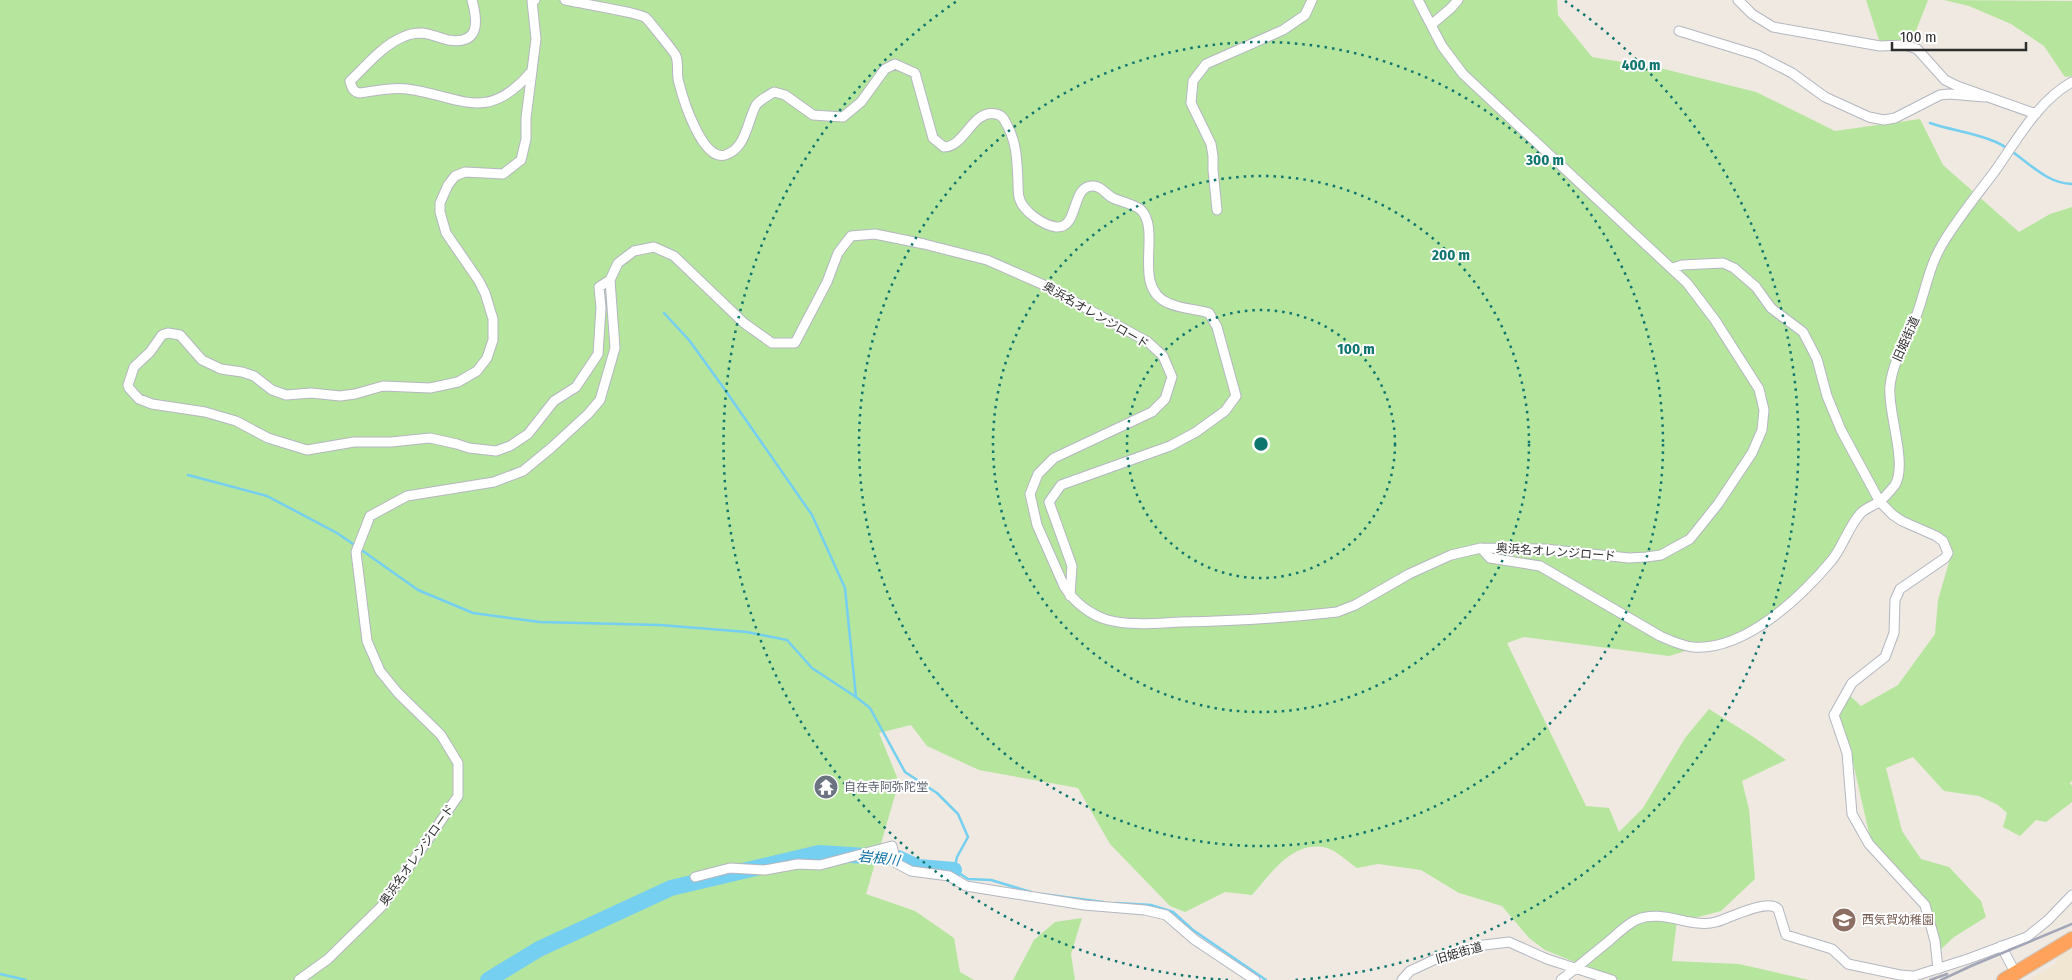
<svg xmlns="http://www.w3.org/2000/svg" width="2072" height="980" viewBox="0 0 2072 980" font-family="'Fira Sans Condensed','Noto Sans JP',sans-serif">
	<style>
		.education { fill: #f0e6d1 }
		.green { fill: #b6e59e }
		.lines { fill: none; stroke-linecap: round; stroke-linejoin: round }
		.stream { stroke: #75cff0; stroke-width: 2.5 }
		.river { stroke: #75cff0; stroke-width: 16 }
		.minor-casing { stroke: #b4b7c1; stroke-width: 11 }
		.highway-casing { stroke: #c9c9c9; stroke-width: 16 }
		.minor { stroke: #fff; stroke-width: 9 }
		.highway { stroke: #ffa35c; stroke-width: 14 }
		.rail { stroke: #a3a6b8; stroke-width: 2.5 }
		.ring { fill: none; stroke: #0f766e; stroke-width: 2.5; stroke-dasharray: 2.5 5 }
		.labels { text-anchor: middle; stroke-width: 4; stroke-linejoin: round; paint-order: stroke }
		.street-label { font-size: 12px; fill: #2e2e2e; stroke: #fff }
		.worship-label { font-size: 12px; fill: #5b616d; stroke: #fff; text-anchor: start }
		.education-label { font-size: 12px; fill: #785e54; stroke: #fff; text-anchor: start }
		.water-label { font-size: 14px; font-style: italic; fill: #0d6fa3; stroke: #fff }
		.centre { fill: #0f766e; stroke: #fff; stroke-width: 2.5 }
		.ring-label { font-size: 15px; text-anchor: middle; font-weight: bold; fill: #0f766e; stroke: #fff; stroke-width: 4; stroke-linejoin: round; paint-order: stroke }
	</style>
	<rect width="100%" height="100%" fill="#efe9e1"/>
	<path class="education" d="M2072,949V980H2029L2057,963L2056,957Z"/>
	<path class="green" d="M0,0H1557L1558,15L1592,57L1664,69L1756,92L1835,131L1920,119L1943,165L2019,232L2050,214L2072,207V781L2070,783L2072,786V802L2046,822L2036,820L2020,836L2003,827L2007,813L1998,805L1979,796L1944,791L1913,757L1886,768L1902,831L1921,859L1949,867L1981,901L1986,917L1954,937L1940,950L1926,904L1872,846L1851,754L1834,715L1848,694L1861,706L1898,685L1935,634L1938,600L1952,552L1939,538L1879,502L1868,508L1805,589L1753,626L1715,642L1669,656L1524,637L1507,643L1586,806L1609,808L1619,832L1643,808L1685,738L1709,709L1752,736L1786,760L1742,781L1749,809L1755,879L1721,911L1687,920H1677L1672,961L1739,964L1809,980H1619L1545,950L1529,938L1502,906L1459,893L1421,870L1378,864L1357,868C1348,862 1337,851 1327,848C1294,839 1271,873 1252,895L1225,892L1185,912L1170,906L1110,844L1078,788L979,770L927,746L911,725L879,733L899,782L866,894L915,911L954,938L960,972L974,980H0Z
		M1866,0H1928L1912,41L1880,43Z
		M1944,0L2072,1V76L2065,77L2044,46L2011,24L1969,6Z
		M1082,918L1071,954L1075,980H1013L1034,940L1055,922Z"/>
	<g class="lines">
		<path class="stream" d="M1930,123C1953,131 1973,132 1996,142C2023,154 2041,183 2072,184
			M664,313L689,340L723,387L812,515L845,588L856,697
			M188,475L267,496L337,533L356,546
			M360,549L418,590L473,613L540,622L660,625L747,632L787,640L812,668L856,697L870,708L905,772L937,793L958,814L968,837L957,857L954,870L968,879L991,880L1031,892
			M1042,894L1103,902
			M1116,903L1151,905L1173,912L1193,930L1266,980
			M0,974L26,980"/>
		<path class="river" d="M488,980L539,949L671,888L819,853L898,858L918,867L954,870"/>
		<defs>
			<path id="minor" d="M472,0C478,22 480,45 448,40C440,38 431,34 422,33C416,33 409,34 403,37C383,45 366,66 350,81C352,88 353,92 360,93C375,91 392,87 407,89C460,96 486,124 530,73
				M535,0L532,1L536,39L526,118V139L521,160L503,174L465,172L455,176L448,185L440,203V212L446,233L479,281L485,293L493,319V340L487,358L477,371L458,382L430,388L383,386L355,394L340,396L311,393L286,395L272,390L254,376L242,372L221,369L202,360L180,335L168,333L162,335L150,352L134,367L128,385L129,388L139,399L152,404L205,412L236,421L268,438L307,450L354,442H391L430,438L457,444L469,448L496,451L510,446L528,434L554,401L576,387L598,354L601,308L599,287L610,280
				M565,0C577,3 641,13 646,18C649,21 675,53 676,56C679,64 676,75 679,83C683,99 702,161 725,155C746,149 747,122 756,105C760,100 769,95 774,92L785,95L813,115L843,117L861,102L885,69L895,64L915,73L933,138L944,147C965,147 972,109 996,114C1002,115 1004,119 1006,123C1017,142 1017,161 1018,182C1018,187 1018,193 1019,197C1022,211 1043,225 1056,227C1080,229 1070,184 1094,186C1103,187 1106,195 1113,198C1121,202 1135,204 1141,210C1162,231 1131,287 1168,303C1181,309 1196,309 1209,313L1217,327L1236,396L1225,411L1196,432L1170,446L1061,485L1049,502L1072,566L1070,596
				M1738,0L1752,14L1773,27L1880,46L1905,45L1917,49L1945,80L1957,86L2036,114
				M1431,25L1451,8L1458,0
				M1679,31L1757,55L1792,73L1825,97L1869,117L1884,120L1895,118L1940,95L1949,94L1985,97
				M1217,210L1213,170V156L1211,144L1191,103L1193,81L1206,64L1283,30L1305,15L1312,0
				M1673,268L1682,265L1723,263L1734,268L1756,287L1771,308L1803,332L1817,359L1827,396L1841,430L1880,502L1893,515L1902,521L1936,536L1943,541L1948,553L1945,558L1900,589L1895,600L1894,633L1885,657L1852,683L1834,715L1847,753L1852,814L1869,844L1925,905L1935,941L1938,969
				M1481,548L1490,558L1540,566L1660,636C1671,641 1682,646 1693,647C1745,651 1801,597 1832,560C1843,546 1848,528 1860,514C1865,508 1873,506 1879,502C1884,498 1891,490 1895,485C1908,463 1887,411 1890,386C1893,359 1909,337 1918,311C1926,288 1930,264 1943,243C1958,218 1977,195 1995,171C2017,140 2038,101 2072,82
				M695,877L730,868L765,870L798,864L820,865L892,846L896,863L911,871L949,876L966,886L1084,905L1145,910L1166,915L1195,940L1255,980
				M2001,946L2015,972
				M1908,978L1968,959L2027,937L2048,920L2072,895
				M299,980L328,959L382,906L458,796V763L441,735L398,693L380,671L367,641L356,552L370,516L407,496L494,482L523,471L551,448L588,414L600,400L615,348L610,280L618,263L634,251L654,247L674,256L744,323L772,343H795L827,282L838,253L851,236L875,234L924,244L987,260L1044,285L1148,342L1163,356L1172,377L1165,399L1152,412L1054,458L1038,474L1030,494L1037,525L1064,586C1074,602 1090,615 1108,620C1132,626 1157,623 1181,622C1232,621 1285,618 1337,612L1355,605L1409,574L1451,555L1481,548L1545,549L1629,558L1646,557L1661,555L1690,539L1718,504L1752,453L1762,430L1764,410L1759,389L1715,320L1687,283L1463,74L1442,46L1418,0
				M1402,980L1410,971L1440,957L1476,946L1509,942L1547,959L1612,980
				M1561,980C1577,967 1593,954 1609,941C1617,934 1626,925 1636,920C1663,908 1690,929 1716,922C1730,918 1767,898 1778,909L1786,935L1832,949L1848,964L1900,975L1912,976"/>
			<path id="highway" d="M2004,980L2072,939"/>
		</defs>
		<use href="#minor" class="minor-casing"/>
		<use href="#highway" class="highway-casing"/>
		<use href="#minor" class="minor"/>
		<use href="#highway" class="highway"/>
		<path class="rail" d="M1930,980L1947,974
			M1941,980L1971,966L2072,924"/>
	</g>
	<g class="ring">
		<circle cx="1261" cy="444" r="134"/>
		<circle cx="1261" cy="444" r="268"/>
		<circle cx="1261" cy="444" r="402"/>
		<path d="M1228 980A537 537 0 0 1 957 1M1565 1A537 537 0 0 1 1294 980"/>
	</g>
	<defs>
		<symbol id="temple-disc" viewBox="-11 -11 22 22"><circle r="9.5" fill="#6b7280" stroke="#fff"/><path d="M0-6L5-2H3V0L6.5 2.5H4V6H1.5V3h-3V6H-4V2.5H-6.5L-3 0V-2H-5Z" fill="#fff"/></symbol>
		<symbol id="school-disc" viewBox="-11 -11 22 22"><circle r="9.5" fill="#8d6e63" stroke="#fff"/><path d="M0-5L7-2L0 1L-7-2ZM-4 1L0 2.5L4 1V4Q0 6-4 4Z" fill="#fff"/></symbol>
	</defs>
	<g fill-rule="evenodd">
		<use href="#temple-disc" x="812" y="773" width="28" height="28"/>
		<use href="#school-disc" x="1830" y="906" width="28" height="28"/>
	</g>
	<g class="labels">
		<g class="street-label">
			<text transform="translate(1096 315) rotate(30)" y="4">奥浜名オレンジロード</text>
			<text transform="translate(1906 339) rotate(-66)" y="4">旧姫街道</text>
			<text transform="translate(1556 552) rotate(4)" y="4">奥浜名オレンジロード</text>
			<text transform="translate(417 855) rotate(-55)" y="4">奥浜名オレンジロード</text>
			<text transform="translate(1459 953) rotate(-16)" y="4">旧姫街道</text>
		</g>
		<g class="worship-label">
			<text x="844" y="791">自在寺阿弥陀堂</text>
		</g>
		<g class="education-label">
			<text x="1862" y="924">西気賀幼稚園</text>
		</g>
		<g class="water-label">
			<text transform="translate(879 858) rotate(7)" y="5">岩根川</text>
		</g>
	</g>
	<circle cx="1261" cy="444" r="8" class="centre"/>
	<g class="ring-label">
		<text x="1641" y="70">400 m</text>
		<text x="1545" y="165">300 m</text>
		<text x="1451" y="260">200 m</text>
		<text x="1356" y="354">100 m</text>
	</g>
	<path d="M1892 42v8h134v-8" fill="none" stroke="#2e2e2e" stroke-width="2.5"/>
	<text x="1900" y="42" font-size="15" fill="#2e2e2e" stroke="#ffffff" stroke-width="4" paint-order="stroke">100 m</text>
</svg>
